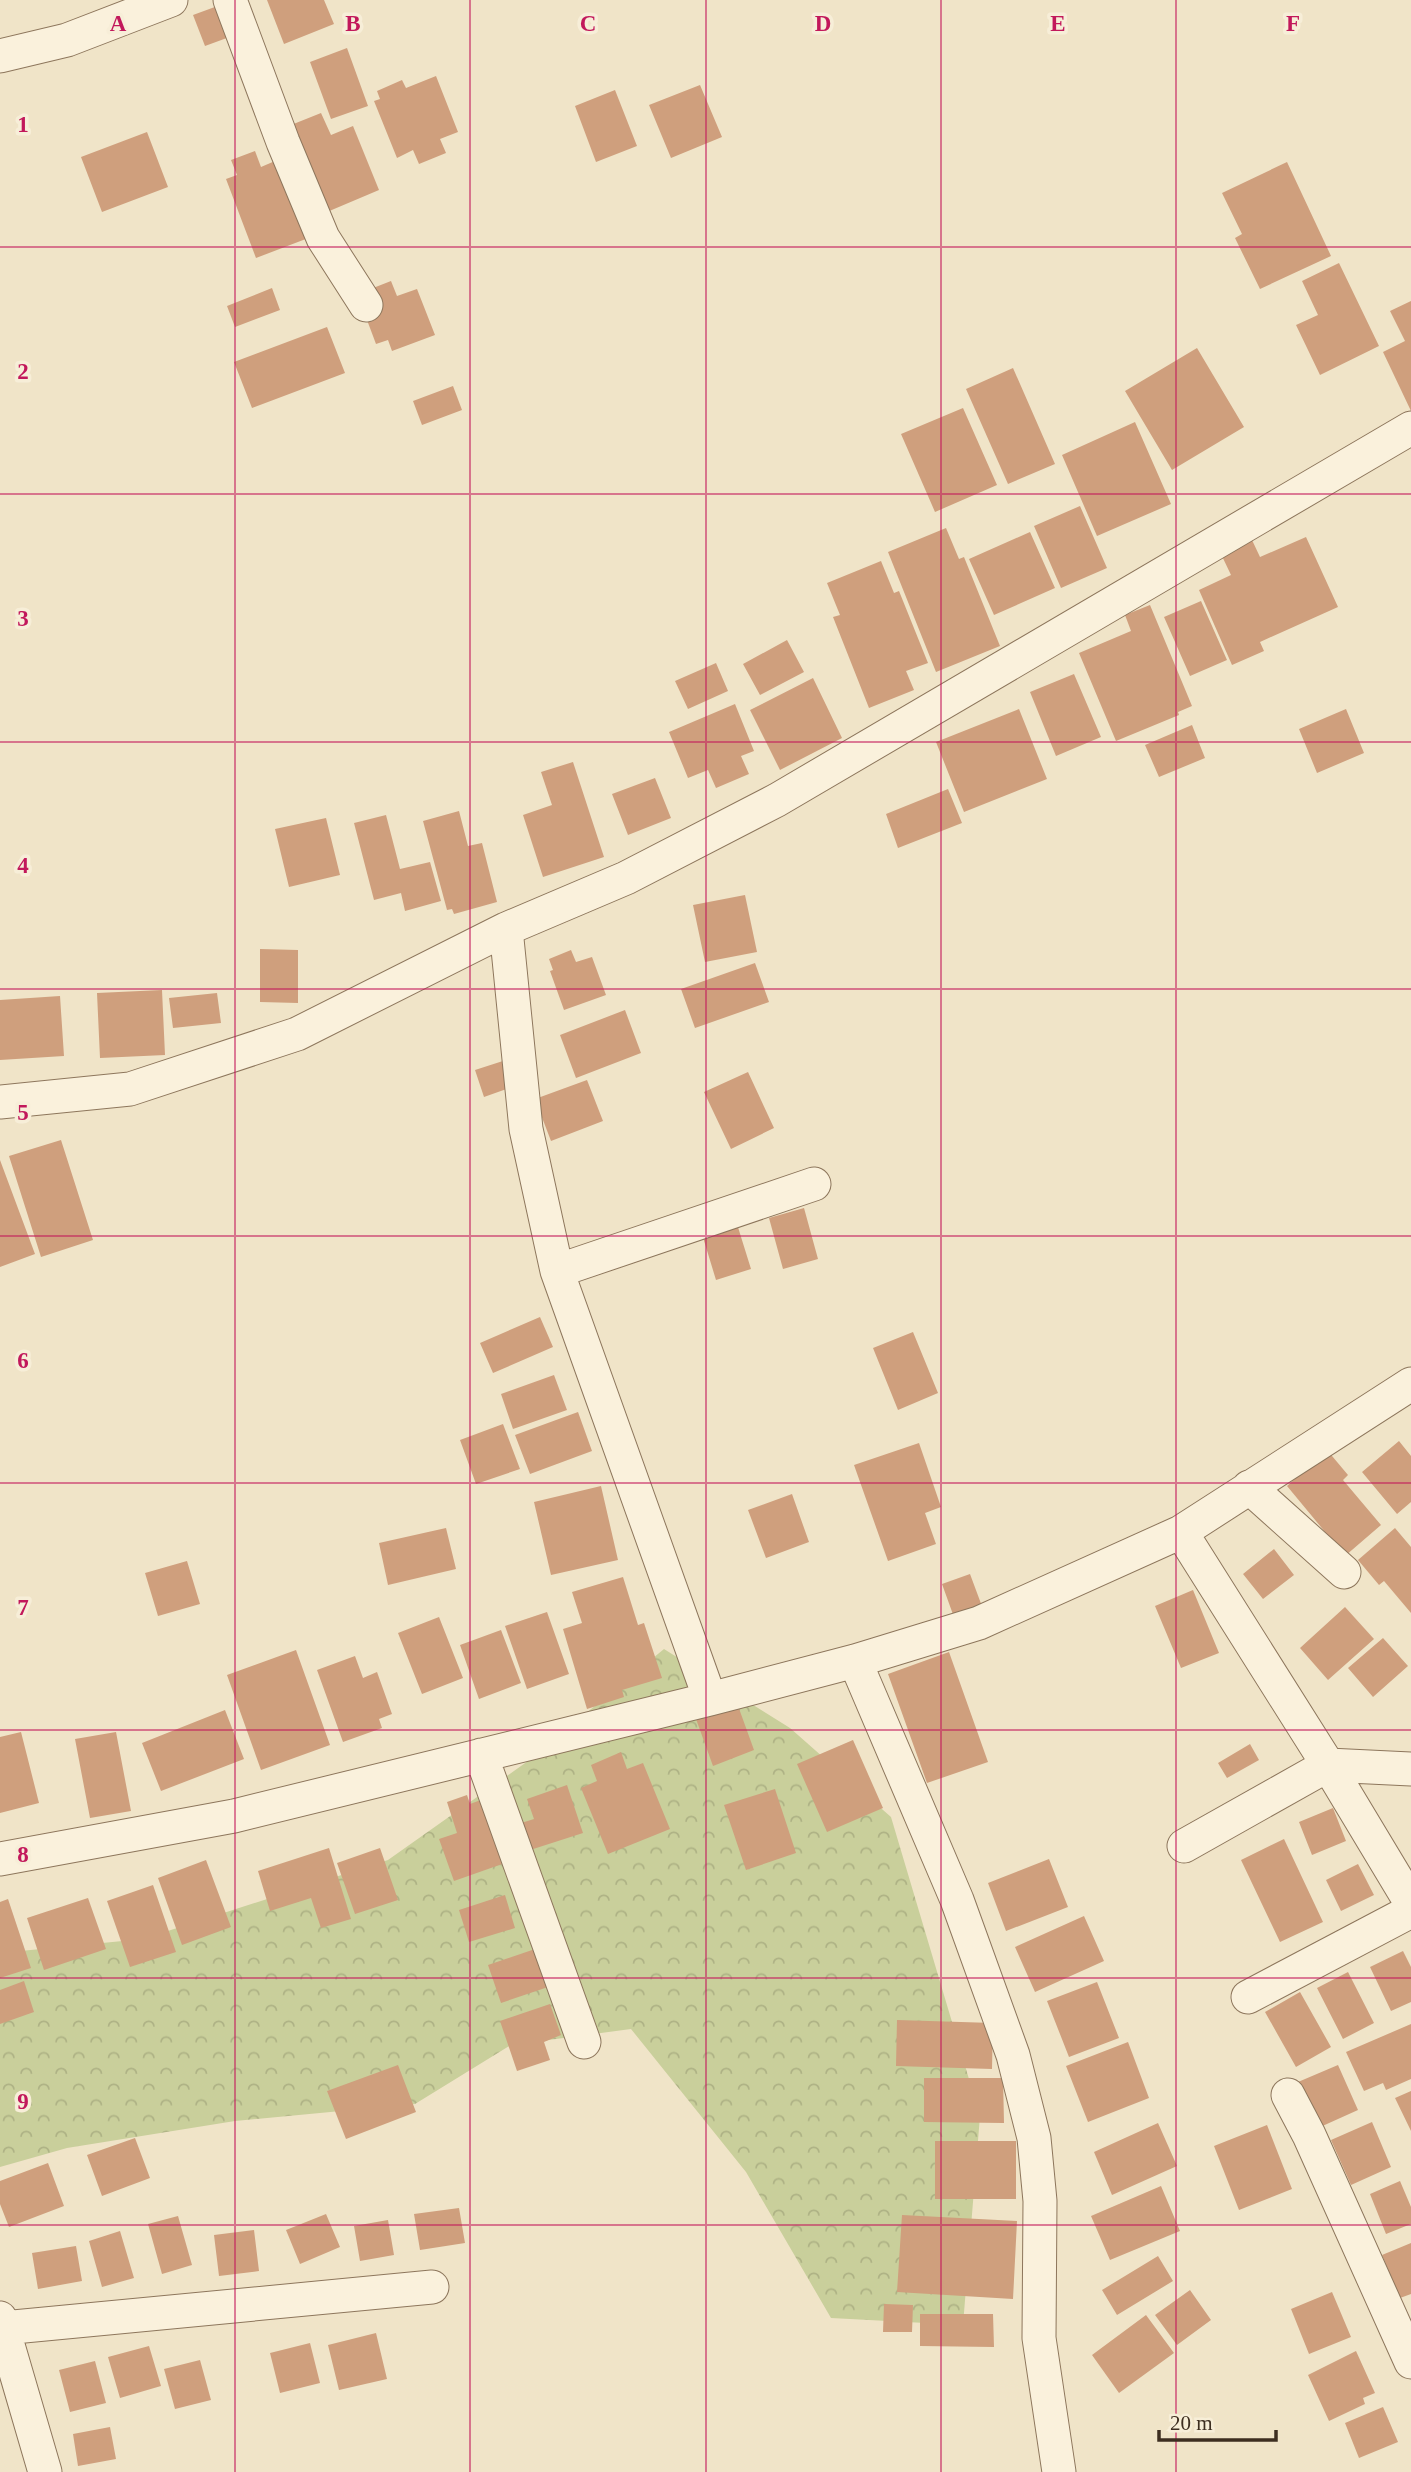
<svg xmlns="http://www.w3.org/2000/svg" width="1411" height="2472" viewBox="0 0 1411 2472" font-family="'Times New Roman',serif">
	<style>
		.forest { fill: url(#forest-crowns) }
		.building { fill: #cf9f7d }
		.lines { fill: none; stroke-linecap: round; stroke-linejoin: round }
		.minor-casing { stroke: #8d765c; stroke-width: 35 }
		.minor { stroke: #faf1dc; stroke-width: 33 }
		.grid { fill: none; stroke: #c2185b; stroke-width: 2; stroke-opacity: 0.55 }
		.grid-label { font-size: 23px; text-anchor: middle; font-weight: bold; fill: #c2185b; stroke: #f7eed8; stroke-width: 7; stroke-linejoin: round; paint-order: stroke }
	</style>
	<defs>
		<pattern id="forest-crowns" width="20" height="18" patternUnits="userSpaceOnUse" patternTransform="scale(1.75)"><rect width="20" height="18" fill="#c9cf9b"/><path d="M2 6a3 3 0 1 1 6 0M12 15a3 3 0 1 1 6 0" fill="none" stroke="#aeb285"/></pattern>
	</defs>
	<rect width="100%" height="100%" fill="#f0e4c8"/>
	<path class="forest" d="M664,1649L790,1728L891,1817L980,2116L963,2325L831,2318L746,2172L631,2029L511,2045L415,2104L235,2121L67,2148L0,2167V1953L143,1939L388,1860L528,1761Z"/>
	<path class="building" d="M267,0H324L334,24L284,44Z
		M223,4L235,35L205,46L193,15Z
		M347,48L368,106L331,119L310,62Z
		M436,76L458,132L440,139L446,153L419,164L413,150L397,158L374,101L380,99L377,91L402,80L406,88Z
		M700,85L722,137L671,158L649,105Z
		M615,90L637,146L596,162L575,106Z
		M321,113L331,135L353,126L379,190L327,212L291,125Z
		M147,132L168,187L102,212L81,157Z
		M255,151L261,167L282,158L311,237L256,258L226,179L237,175L231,160Z
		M1287,162L1331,256L1260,289L1235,238L1242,234L1222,193Z
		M1339,263L1379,346L1320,375L1296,325L1318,315L1302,281Z
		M391,281L397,296L417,289L435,335L392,351L388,340L376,344L364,312L368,290Z
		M272,288L280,310L235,327L227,306Z
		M1411,301V411L1383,352L1405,341L1390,311Z
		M327,327L345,373L252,408L234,362Z
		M1197,348L1244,427L1172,470L1125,391Z
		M1013,368L1055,464L1008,484L966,389Z
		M453,386L462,410L422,425L413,401Z
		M963,408L997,485L935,512L901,434Z
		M1135,422L1171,504L1097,536L1062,455Z
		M1080,506L1107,568L1061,588L1034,526Z
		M946,528L959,559L964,557L1000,646L936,672L888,552Z
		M1030,532L1055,588L994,615L969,559Z
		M1306,537L1338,607L1260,642L1264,651L1232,665L1199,590L1231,575L1221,554L1252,540L1260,557Z
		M881,561L894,593L899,591L928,663L906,671L914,690L869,708L833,617L840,615L827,583Z
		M1201,601L1227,660L1190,676L1164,617Z
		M1150,605L1192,706L1178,712L1179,715L1116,741L1079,653L1131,631L1125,615Z
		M787,640L804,672L760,695L743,664Z
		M716,663L728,691L688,709L675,681Z
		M1074,674L1101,737L1056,756L1030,692Z
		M813,678L842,738L780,770L750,710Z
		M735,704L754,751L741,756L749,774L716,788L708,770L688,778L669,732Z
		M1019,709L1047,779L964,812L936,742Z
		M1346,709L1364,753L1317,773L1299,729Z
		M1192,725L1205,758L1159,777L1145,745Z
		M573,762L604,857L543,877L523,815L552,805L541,772Z
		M655,778L671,818L628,835L612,794Z
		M948,789L962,823L898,848L886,814Z
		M459,811L468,846L482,843L497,902L454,914L452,909L447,910L423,821Z
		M386,815L400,869L430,862L441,901L405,911L401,893L374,900L354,823Z
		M326,818L340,875L289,887L275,829Z
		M745,895L757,952L705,962L693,905Z
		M260,949L298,950V1003L260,1002Z
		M571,950L576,962L592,957L606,995L564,1010L550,971L553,970L549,959Z
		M755,963L769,1002L695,1028L681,989Z
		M162,990L165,1055L100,1058L97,993Z
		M217,993L221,1023L173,1028L169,998Z
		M60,996L64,1056L0,1060V1000Z
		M625,1010L641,1053L576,1078L560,1035Z
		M506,1060L515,1086L484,1097L475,1070Z
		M748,1072L774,1128L731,1149L704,1092Z
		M587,1080L603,1121L551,1141L535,1099Z
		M61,1140L93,1240L41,1257L9,1156Z
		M0,1160L35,1254L0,1267Z
		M804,1208L818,1259L783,1269L769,1218Z
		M737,1224L751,1269L716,1280L702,1234Z
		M540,1317L553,1347L493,1373L480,1343Z
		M913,1332L938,1393L898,1410L873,1348Z
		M554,1375L567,1410L513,1429L501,1394Z
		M578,1412L592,1451L530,1474L515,1435Z
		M503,1424L520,1469L476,1484L460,1440Z
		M1399,1441L1411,1456V1502L1397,1514L1362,1472Z
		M919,1443L941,1507L925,1513L936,1544L888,1561L854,1465Z
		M1327,1450L1348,1475L1343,1480L1381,1525L1345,1556L1287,1486Z
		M601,1486L618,1560L551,1575L534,1502Z
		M792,1494L809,1542L766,1558L748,1510Z
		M446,1528L456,1569L388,1585L379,1543Z
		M1395,1528L1411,1547V1613L1384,1581L1379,1585L1358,1560Z
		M1274,1549L1294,1575L1263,1599L1243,1574Z
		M187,1561L200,1604L158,1616L145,1573Z
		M970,1574L983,1609L955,1620L942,1584Z
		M623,1577L638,1625L644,1623L662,1678L622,1690L624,1697L587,1709L563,1629L582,1623L572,1592Z
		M1193,1590L1219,1653L1181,1668L1155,1606Z
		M1345,1607L1374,1639L1328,1680L1300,1648Z
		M547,1612L569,1674L527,1689L505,1626Z
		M439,1617L463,1678L422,1694L398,1633Z
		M501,1630L521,1683L479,1699L460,1645Z
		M1383,1638L1408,1666L1373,1697L1348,1668Z
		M296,1650L330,1745L261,1770L227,1675Z
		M949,1652L988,1762L927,1783L888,1674Z
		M355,1656L363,1678L377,1672L392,1714L379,1719L382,1728L343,1742L317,1670Z
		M737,1703L754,1750L713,1766L696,1719Z
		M225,1710L244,1759L161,1791L142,1743Z
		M21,1732L39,1803L0,1813V1737Z
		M116,1732L131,1811L90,1818L75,1739Z
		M853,1740L883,1808L827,1832L797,1764Z
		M1250,1744L1259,1760L1227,1778L1218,1763Z
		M621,1752L627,1769L643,1763L670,1829L608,1854L581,1788L597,1781L591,1765Z
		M567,1785L583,1833L527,1851L518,1824L534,1819L527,1799Z
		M775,1789L796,1853L746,1870L724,1805Z
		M467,1795L470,1804L489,1797L511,1861L454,1881L439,1839L457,1833L447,1802Z
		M1333,1808L1346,1841L1312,1855L1299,1822Z
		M1284,1839L1323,1922L1280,1942L1241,1860Z
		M329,1848L351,1919L321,1928L311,1898L270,1911L258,1871Z
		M380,1848L398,1900L355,1914L337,1863Z
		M1049,1859L1068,1907L1006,1931L988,1883Z
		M206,1860L231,1927L182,1945L158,1878Z
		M1358,1864L1374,1895L1341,1911L1326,1880Z
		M153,1885L176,1952L130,1967L107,1901Z
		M505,1895L515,1928L469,1942L459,1910Z
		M88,1898L106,1949L44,1970L27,1918Z
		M8,1899L31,1968L0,1978V1902Z
		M1084,1916L1104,1961L1035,1992L1015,1947Z
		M538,1948L551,1986L501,2003L488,1965Z
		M1403,1951L1411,1967V2002L1391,2011L1370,1967Z
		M1348,1972L1374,2023L1343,2039L1317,1988Z
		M24,1981L34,2012L0,2024V1990Z
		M1097,1982L1119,2038L1069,2057L1047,2001Z
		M1300,1992L1331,2047L1296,2067L1265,2012Z
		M550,2004L561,2035L544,2042L550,2060L517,2071L500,2021Z
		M897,2020L993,2023L992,2069L896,2066Z
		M1411,2024V2079L1386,2090L1383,2083L1364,2091L1346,2052Z
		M1128,2042L1149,2098L1088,2122L1066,2066Z
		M398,2065L416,2112L346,2139L327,2091Z
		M1338,2065L1358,2110L1318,2128L1298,2082Z
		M924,2078H1003L1004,2123L924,2122Z
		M1411,2091V2131L1395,2098Z
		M1372,2122L1391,2167L1351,2185L1331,2140Z
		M1158,2123L1177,2166L1112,2195L1094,2152Z
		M1267,2125L1292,2189L1239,2210L1214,2146Z
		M135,2138L150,2178L102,2196L87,2155Z
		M935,2141H1016V2199H935Z
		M48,2163L64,2206L9,2227L0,2204V2181Z
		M1400,2181L1411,2207V2224L1386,2234L1370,2194Z
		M1161,2186L1180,2231L1110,2260L1091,2216Z
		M459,2208L465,2243L420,2250L414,2214Z
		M326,2214L340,2247L300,2264L286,2230Z
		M902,2215L1017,2221L1013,2299L897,2292Z
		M178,2216L192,2265L162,2274L148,2224Z
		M388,2220L394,2255L360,2261L354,2226Z
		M254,2230L259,2271L219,2276L214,2235Z
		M120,2231L134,2278L102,2287L89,2241Z
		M1411,2243V2294L1400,2298L1382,2255Z
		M76,2246L82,2281L38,2289L32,2253Z
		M1158,2256L1173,2281L1117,2315L1102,2290Z
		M1190,2290L1211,2320L1177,2345L1155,2315Z
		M1332,2292L1351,2337L1309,2354L1291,2309Z
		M884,2304L913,2305L912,2332H883Z
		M920,2314H993L994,2347L920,2346Z
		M1146,2315L1174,2353L1119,2393L1092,2355Z
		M376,2333L387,2379L339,2390L328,2345Z
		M310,2343L320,2383L280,2393L270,2353Z
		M149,2346L161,2386L120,2398L108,2357Z
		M1356,2351L1375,2393L1363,2398L1365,2404L1329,2421L1308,2375Z
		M200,2360L211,2400L175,2409L164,2369Z
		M95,2361L106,2403L70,2412L59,2370Z
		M1383,2407L1398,2442L1359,2458L1345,2423Z
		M110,2427L116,2459L78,2466L73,2434Z"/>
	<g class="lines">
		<defs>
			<path id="minor" d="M230,0L283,142L323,238L366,305
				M0,56L67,40L171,0
				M506,929L526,1129L557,1271L710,1699
				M0,1102L130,1089L297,1034L506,929L626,878L777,800L1411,428
				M557,1271L814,1184
				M1249,1487L1344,1572
				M1181,1532L1328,1765L1411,1903
				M855,1661L957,1900L1013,2055L1034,2138L1040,2201L1039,2338L1059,2472
				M481,1755L584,2042
				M1184,1846L1328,1765L1411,1769
				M0,1859L234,1816L710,1699L855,1661L979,1623L1181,1532L1411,1384
				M1248,1997L1411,1911
				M1288,2095L1309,2135L1411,2362
				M0,2318L45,2472
				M3,2328L432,2287"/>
		</defs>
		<use href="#minor" class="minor-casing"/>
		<use href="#minor" class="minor"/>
	</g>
	<path class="grid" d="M235,0V2472M470,0V2472M706,0V2472M941,0V2472M1176,0V2472M0,247H1411M0,494H1411M0,742H1411M0,989H1411M0,1236H1411M0,1483H1411M0,1730H1411M0,1978H1411M0,2225H1411"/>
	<g class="grid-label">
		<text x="118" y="31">A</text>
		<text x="353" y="31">B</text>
		<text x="588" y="31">C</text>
		<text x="823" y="31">D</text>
		<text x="1058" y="31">E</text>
		<text x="1293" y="31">F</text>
		<text x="23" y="132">1</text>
		<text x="23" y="379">2</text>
		<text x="23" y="626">3</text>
		<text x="23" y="873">4</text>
		<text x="23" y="1120">5</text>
		<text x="23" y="1368">6</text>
		<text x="23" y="1615">7</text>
		<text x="23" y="1862">8</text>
		<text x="23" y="2109">9</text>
	</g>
	<path d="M1159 2430v10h117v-10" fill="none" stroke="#3d2e20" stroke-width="3.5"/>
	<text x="1170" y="2430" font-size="21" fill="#3d2e20" stroke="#f7eed8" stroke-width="5" paint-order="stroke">20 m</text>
</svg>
